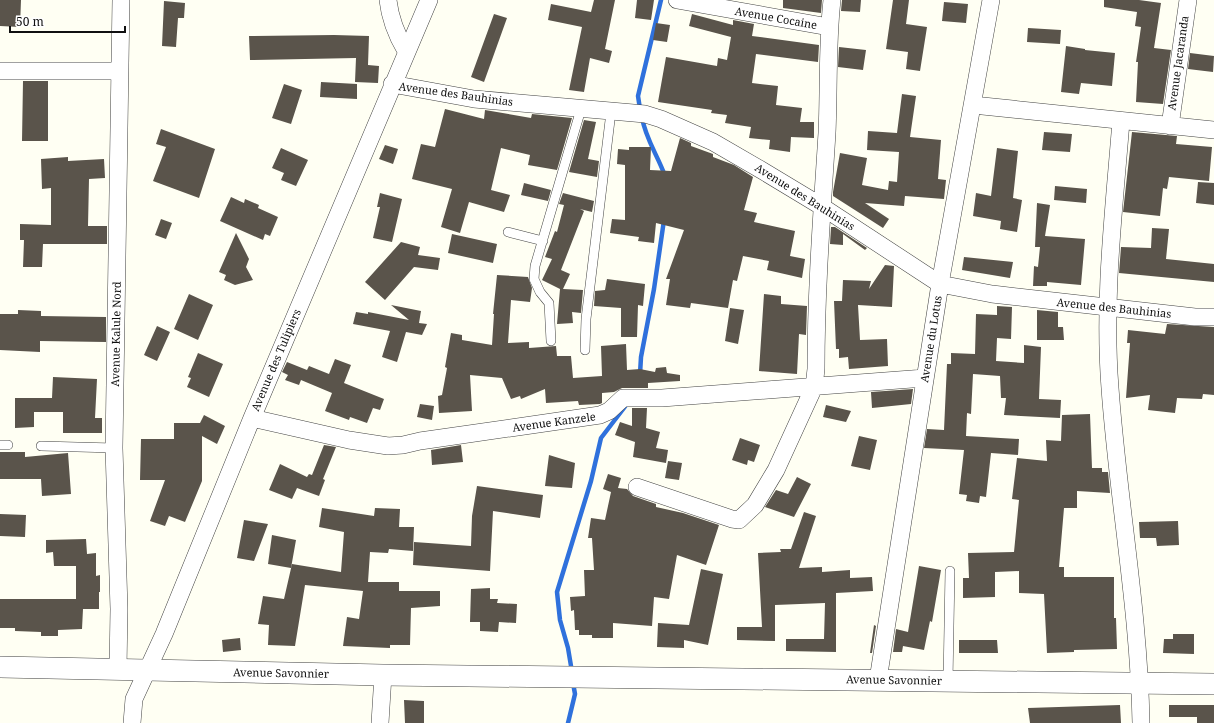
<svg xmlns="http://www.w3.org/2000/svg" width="1214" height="723" viewBox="0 0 1214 723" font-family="'Noto Serif',serif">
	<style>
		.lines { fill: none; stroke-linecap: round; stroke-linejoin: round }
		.stream { stroke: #2f71dc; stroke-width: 4.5 }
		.building { fill: #5a544b }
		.service-casing { stroke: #434343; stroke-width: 10 }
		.minor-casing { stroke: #434343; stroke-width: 18 }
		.tertiary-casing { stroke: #434343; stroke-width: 22 }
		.service { stroke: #fff; stroke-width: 9 }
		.minor { stroke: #fff; stroke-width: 17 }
		.tertiary { stroke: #fff; stroke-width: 21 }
		.labels { text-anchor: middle; stroke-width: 4; stroke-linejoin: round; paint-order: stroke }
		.street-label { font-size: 11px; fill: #101010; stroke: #fff }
	</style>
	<rect width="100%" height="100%" fill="#fffff3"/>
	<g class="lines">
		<path class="stream" d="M640,109L638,96L661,0
			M642,117C645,138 658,156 665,176
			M640,374L641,357L654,289L664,220
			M572,672L568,648L560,620L557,592L591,481L601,438L627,404
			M568,723L575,694L573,683"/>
	</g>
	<path class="building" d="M0,0H21L20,27L0,26Z
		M594,0H615L605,49L612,51L609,63L590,58L584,92L569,90L582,27L548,20L551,4L591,12Z
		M637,0H654L651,20L635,18Z
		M783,0H822L821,13L783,8Z
		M842,0H861L860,12L841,11Z
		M893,0H909L906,24L927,27L920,71L906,69L908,52L886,49Z
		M1104,0H1139L1161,3L1154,48L1171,50L1163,104L1136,102L1138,62H1136L1141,27L1135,26L1137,12L1104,7Z
		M164,1L185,3L184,18H178L176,47L162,46Z
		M944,2L968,4L966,23L942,21Z
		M494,14L507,18L484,82L471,77Z
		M692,14L733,25V20L754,24L752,36L819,45L818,62L756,54L752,83L778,86L776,105L802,108L800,122H814V138L791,137L790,152L769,149L770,140L749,138L751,127L725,123L727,115L711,113L712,110L658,102L666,57L717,66L718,58L727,60L731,37L689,26Z
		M656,23L670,25L667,42L653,40Z
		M1028,28L1061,30L1060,44L1027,42Z
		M334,35L369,36L368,65L379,66L378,83L355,82L356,58L250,60L249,36Z
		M1066,46L1085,49V50L1115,53L1112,86L1081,83L1079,94L1061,92Z
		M839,47L866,50L863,70L838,67Z
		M1190,53L1214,56L1213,72L1188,69Z
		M23,81H48V141H22Z
		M321,82L357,84V99L320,97Z
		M284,84L302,90L291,124L272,118Z
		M902,94L916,96L910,137L941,140L938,179L946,180L944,199L905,196L904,206L865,203L889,219L883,228L833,196V192L840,153L867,158L862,185L888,190L889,181L897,182L899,152L867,150L868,131L897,133Z
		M445,109L484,119L485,110L531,118L532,114L572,118L557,170L528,165L530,155L501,148L491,190L510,195L504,212L469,202L460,233L441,227L452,189L412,179L421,144L435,147Z
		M584,120L596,122L588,159L599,161L597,177L569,172Z
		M161,129L215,149L199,198L153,181L166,147L156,144Z
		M1044,132L1072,134L1070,152L1042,150Z
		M1132,132L1177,136L1176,144L1212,147L1209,181L1169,177L1167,189L1163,188L1160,216L1123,212Z
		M680,138L691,143V146L713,154V157L734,165L753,177L744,210L757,213L754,222L795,231L790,256L805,259L802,278L767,270L769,261L743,256L737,281L733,280L728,308L691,303L690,308L666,305L670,279H666L684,230L656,223L654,243L638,241L639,237L610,233L612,219L625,220V165L617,164L618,149L629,150V147H651L650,170L671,171Z
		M385,145L398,149L393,164L379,159Z
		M281,148L308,160L296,186L281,180L284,173L272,168Z
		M997,148L1018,151L1013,198L1022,200L1017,232L1000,229L1001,221L973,216L976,193L991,196Z
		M68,157V161L104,159L105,178L89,179L88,226H107V244H43L42,267H23L24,240H20V224L51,225V188L42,189L41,159Z
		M1198,182L1214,183V205L1196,203Z
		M524,183L551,190L548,201L521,195Z
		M1055,186L1087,189L1086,203L1054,200Z
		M380,193L402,199L392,242L373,238L380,207H377Z
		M563,193L594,201L592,212L580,209L584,211L561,270L570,274L563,289L583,290L581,313L572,312L573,323L557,324L560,289L542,280L552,259L545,257L555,231L557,232L564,205L559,204Z
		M231,197L244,203L245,199L259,205L258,208L278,217L270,236L265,234L263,240L220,221Z
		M1037,203L1050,205L1045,236L1085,239L1081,285L1047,282V286H1033L1034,266L1038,267L1040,247H1035Z
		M161,219L172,223L166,239L155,235Z
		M831,227H835L867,248L865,250L843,234V245L830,244Z
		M1152,228L1169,229L1166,259L1214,264V282L1119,273L1121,247L1151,248Z
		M236,233L249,259L246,267L253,280L235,285L224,280L226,275L219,272Z
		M452,234L497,244L493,263L448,253Z
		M401,242L420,247L418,255L440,258L438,270L414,267L385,300L365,282Z
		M964,257L1013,262L1010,278L962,270Z
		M885,265L894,266L892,307L858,305L860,340L887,339L888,366L849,369L848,357L839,358V349H836L834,301H842L843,280L871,281L869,289Z
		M497,275L528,277L532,288L530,302L511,300L508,343L529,342V348L556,346L557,356H571L573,378L602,376L601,346L626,344L627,370L640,369L655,372L656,368L666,367L667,373L680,375V381L648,383V388H622L614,392L602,393V403L600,404L579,405L578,401L546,403L545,389L521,399L520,396L511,399L502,378L470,375L472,411L439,413L438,396L442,395L447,368L445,367L451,333L462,335V340L492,345L494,314H493Z
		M607,279L645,284L643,306L638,305L637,337H621V308L594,306L595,291L605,290Z
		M189,294L213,305L198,340L174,329Z
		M764,294L781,296V304L807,306L806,335L799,334L797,374L759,371Z
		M391,305L421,311L419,323L427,324L422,335L406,332L397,362L382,357L390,331L353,324L356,312L368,314V312L409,320Z
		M997,306L1012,307L1011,339L997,338L996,361L1024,363V345L1041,347L1039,399L1061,400L1060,418L1004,415L1006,398H1001L1000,376L973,374L971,414L967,413L966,436L1019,439L1018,455L991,453L986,497L980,496L979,503L966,501L967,495L959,494L964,450L924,448L927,429L944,430L947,364H951V353L975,354L976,314L997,315Z
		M730,308L744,310L738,344L725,341Z
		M18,310L41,311V316L106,317V342L40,341V352L0,350V314H18Z
		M1037,310L1058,312V327H1063L1064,340H1037Z
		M1167,324L1214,327V395L1203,394L1202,399L1177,398L1175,413L1148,410L1150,395L1126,398L1130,343H1127L1128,330L1165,334Z
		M157,326L170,332L157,361L144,355Z
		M198,353L223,364L209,397L187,387L191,378L188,377Z
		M335,359L351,365L344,383L384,399L380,410L373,408L367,423L350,417L349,420L325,411L332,393L301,380L299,385L285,380L288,375L282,372L287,362L307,370L309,366L329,374Z
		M53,377L97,379L95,418H102V433H63V412H34V427L15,428V398H52Z
		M913,389L911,404L872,408L871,392Z
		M420,404L434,406L432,420L417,417Z
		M826,405L851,411L846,422L823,417Z
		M632,408H647L646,428L660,432L656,448L668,450L666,463L633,457L635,442L615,435L620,422L632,426Z
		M1090,414L1092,468H1102V472H1108L1110,493L1077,491V508H1064L1059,567H1064V577H1114V618H1116L1117,649L1074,650V652L1047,653L1044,594L1019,593V571L995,572V597L963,598V578H969L968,553L1014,552L1019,500L1012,499L1017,458L1047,461L1046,440L1061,441L1062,415Z
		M204,415L225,426L217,444L202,436V481L185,522L169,516L165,526L150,521L165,480H140L141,439H174V423H200Z
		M859,436L877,440L870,470L851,466Z
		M740,438L760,445L754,462L748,460L747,465L732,460Z
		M324,445L336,447L323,479L325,480L319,496L297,488L292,499L269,490L280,464L307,477L309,474L312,475Z
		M461,445L463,462L432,465L431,450Z
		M0,452H25V457L68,453L71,494L42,496L41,479H0Z
		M549,455L575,463L572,488L545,486Z
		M668,461L682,463L679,480L665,478Z
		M608,474L621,478L618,488L627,489L633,496L656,504V507L683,513L719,525L706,565L677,555L669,599L654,597L652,626L613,623V638H592V635H579V630H575L574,610L571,611L570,597L585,596L584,570H594L592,538H588L591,518L605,520L611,492L603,489Z
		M797,477L811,484L794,517L765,507L776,490L788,494Z
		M477,486L543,495L540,518L493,511L490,571L413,565L414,542L471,546L472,516Z
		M322,508L374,516L375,508L400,509L399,527H414L413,551L389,549L388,553L370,552L368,582H399V591H440V606L411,608L410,645H390V648L343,646L347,617L359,619L363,591L305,585L295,646L268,645L269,625L258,624L263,596L284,599L292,564L341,572L344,532L319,527Z
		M804,512L816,516L799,568L822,567V572L850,570V578L872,577L873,591L836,593V652L786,651V639H824L825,603L775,605V641L737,640V627H762L758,553L781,552L780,549H791Z
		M0,514L26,515L25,537L0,536Z
		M244,520L268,524L254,561L237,558Z
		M1178,521L1179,545L1157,546L1156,538H1140L1139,522Z
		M272,535L296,540L291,568L268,564Z
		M86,539L87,554L96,553V576L100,575V592H99V609H83L82,629L58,630V636H41V632L15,631V628H0V599H76V566H54L53,552L46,553V540Z
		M919,566L941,570L932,622L930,621L924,650L903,646L902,652H893L896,629L908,632Z
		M701,569L723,574L708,645L684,640V648L657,647L658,623L689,625Z
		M490,588V599H498L497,603L517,604L516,623L499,622L498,632L480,631V622H470L471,589Z
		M874,625L876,626L872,653H870Z
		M1173,634H1194V654L1163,653L1164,639H1173Z
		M240,638L241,650L223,652L222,640Z
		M959,640H997L998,653H959Z
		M404,700L424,701V723H405Z
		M1120,705L1121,723H1030L1028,708Z
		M1169,705H1214V723H1197V717H1169Z"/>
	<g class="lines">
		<defs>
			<path id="service" d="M508,232L543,241
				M551,341L549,303L540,292L534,279L535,266L581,109
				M585,350L586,319L611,112
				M0,445H8
				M41,446L114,448
				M948,681L950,571"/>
			<path id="minor" d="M388,0C390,19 396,34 406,51
				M677,0L829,27
				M0,71H120
				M392,84L474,99L645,114L661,119L713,142L763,171L821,206L940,284L992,294L1195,317H1214
				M973,105L1214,130
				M1121,121C1114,210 1103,299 1110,388C1118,500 1139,610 1141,723
				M1170,126L1188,0
				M252,418L349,440L388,446L403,445L420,441L600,415L609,411L623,398H662L925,378
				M637,487L732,519L739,520L755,505L776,470L814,387L816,369C816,290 822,212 827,133C829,89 827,44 832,0
				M118,669L119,609L114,448L121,0
				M878,680L940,284L991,0
				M132,723L134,699L164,634L252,418L429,0
				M380,723L383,675"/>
			<path id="tertiary" d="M0,667L383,675L1214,684"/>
		</defs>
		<use href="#service" class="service-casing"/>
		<use href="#minor" class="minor-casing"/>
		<use href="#tertiary" class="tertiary-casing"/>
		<use href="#service" class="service"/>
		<use href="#minor" class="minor"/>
		<use href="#tertiary" class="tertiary"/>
	</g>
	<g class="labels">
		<g class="street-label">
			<text transform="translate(776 18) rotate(10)" y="4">Avenue Cocaine</text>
			<text transform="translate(1178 63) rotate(-82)" y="4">Avenue Jacaranda</text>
			<text transform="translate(456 94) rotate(8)" y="4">Avenue des Bauhinias</text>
			<text transform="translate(805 197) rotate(32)" y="4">Avenue des Bauhinias</text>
			<text transform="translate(1114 308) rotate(6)" y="4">Avenue des Bauhinias</text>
			<text transform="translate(116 334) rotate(-89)" y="4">Avenue Kalule Nord</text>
			<text transform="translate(931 339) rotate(-81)" y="4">Avenue du Lotus</text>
			<text transform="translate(276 360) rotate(-67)" y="4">Avenue des Tulipiers</text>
			<text transform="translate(554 422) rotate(-8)" y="4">Avenue Kanzele</text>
			<text transform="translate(281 673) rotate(1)" y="4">Avenue Savonnier</text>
			<text transform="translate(894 680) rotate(1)" y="4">Avenue Savonnier</text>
		</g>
	</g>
	<path d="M10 26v6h115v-6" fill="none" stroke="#101010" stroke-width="2"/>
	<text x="16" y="26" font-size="12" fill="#101010" stroke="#ffffff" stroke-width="3" paint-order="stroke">50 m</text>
</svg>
